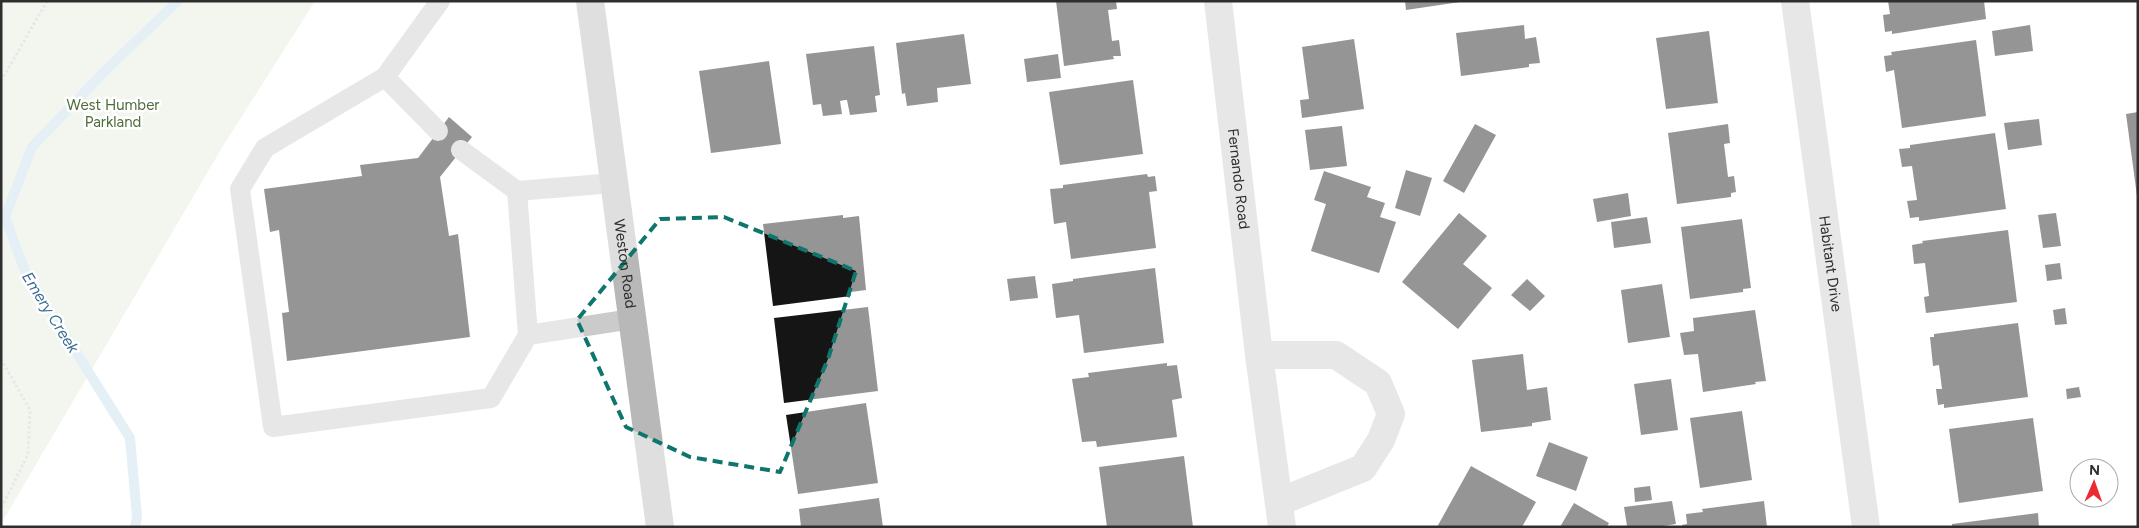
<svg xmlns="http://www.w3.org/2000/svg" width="2139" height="528" viewBox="0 0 2139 528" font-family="Figtree,sans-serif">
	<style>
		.green { fill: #e3ecdb }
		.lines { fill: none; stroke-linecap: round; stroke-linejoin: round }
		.stream { stroke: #c6dcec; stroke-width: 10 }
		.building { fill: #151515 }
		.path { stroke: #cbcbcb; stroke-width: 3; stroke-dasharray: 2.5 2.5; stroke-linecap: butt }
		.service { stroke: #cbcbcb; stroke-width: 20 }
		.minor { stroke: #cbcbcb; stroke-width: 28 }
		.secondary { stroke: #b8b8b8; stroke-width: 28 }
		.marked { fill: none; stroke: #0f766e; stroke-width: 4; stroke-dasharray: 10 6; stroke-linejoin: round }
		.labels { text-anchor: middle; stroke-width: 5; stroke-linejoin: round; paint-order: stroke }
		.park-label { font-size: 15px; fill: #4f6b3a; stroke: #fff }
		.street-label { font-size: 15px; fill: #2e2e2e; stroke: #fff }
		.water-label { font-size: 16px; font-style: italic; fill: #396d92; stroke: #fff }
	</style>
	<rect width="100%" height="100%" fill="#fff"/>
	<path class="green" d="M1,1H315L223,146L1,524Z"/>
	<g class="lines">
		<path class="stream" d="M135,527L137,517L130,438L25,271L5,217L32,147L107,69L178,1"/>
	</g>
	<path class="building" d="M1056,1H1116L1117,9L1108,10L1112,41L1119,40L1121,56H1113L1114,59L1064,66Z
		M1405,1H1460V2L1406,10Z
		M1888,1H1984L1986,19L1892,34V31L1885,32L1883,15L1890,14Z
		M1524,25L1525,39L1536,37L1540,63L1529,64V67L1461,76L1456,33Z
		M2030,25L2033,51L1995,56L1992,31Z
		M1709,31L1718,103L1666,109L1656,38Z
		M964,34L971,84L937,88L938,102L907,106L905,93L902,94L896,43Z
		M1354,39L1364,109L1302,118L1300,100L1309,99L1302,47Z
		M1976,40L1986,116L1902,128L1894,70L1886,72L1884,56L1892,55L1891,52Z
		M874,46L880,95L875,96L877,112L850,115L847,100H845L840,101L842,114L823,116L821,104L813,105L806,54Z
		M1058,54L1061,78L1027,82L1024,59Z
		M769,61L781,144L711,153L699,71Z
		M1133,80L1143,154L1060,165L1049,92Z
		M2138,112V196H2137L2126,114Z
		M449,117L472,137L440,177L449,236L458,234L470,337L287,361L282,313L289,312L279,230L270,232L264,189L362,176L360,165L418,158Z
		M2039,119L2042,145L2008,150L2004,123Z
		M1475,124L1496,135L1464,193L1443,181Z
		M1728,124L1730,143L1724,144L1728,177L1734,176L1736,192L1731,193V197L1677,204L1668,133Z
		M1342,126L1347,166L1310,170L1305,130Z
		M1995,133L2006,209L1919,221V217L1910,218L1907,201L1917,200L1912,166L1902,167L1899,149L1910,148V145Z
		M1406,170L1432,178L1420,216L1395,208Z
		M1324,171L1371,187L1367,197L1385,203L1380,217L1396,222L1379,273L1311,251L1326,204L1314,200Z
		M1147,174L1148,177L1155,176L1157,191L1149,192L1156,248L1071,259L1066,222L1054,224L1050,189L1063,188V185Z
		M1628,193L1631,216L1597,222L1593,199Z
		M1459,213L1487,236L1463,264L1492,288L1458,329L1402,282Z
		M2056,213L2061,246L2043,248L2038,215Z
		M843,215V218L859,216L866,290L851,292V296L773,306L763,224Z
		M1647,217L1651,243L1614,248L1611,222Z
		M1742,219L1751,288L1743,289V292L1690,299L1681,227Z
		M2008,230L2017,302L1926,313L1924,297L1929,296L1925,263L1914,264L1912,245L1923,243L1922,241Z
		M2060,263L2062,279L2047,281L2045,265Z
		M1155,268L1164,343L1084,353L1079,315L1056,318L1052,284L1073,281V279Z
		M1035,276L1038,298L1010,301L1007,279Z
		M1527,279L1545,296L1530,311L1511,295Z
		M1662,284L1670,337L1628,343L1621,290Z
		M868,307L878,391L784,403L774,318Z
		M2065,308L2067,324L2055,325L2053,310Z
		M1755,310L1766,381L1755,382L1756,384L1703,392L1698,354L1684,355L1680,333L1694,331L1693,318Z
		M2018,323L2028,397L1944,408V404L1938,405L1936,389H1942L1939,365L1933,366L1930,337H1934V334Z
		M1523,354L1527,390L1547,387L1551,420L1532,423V426L1481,432L1472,360Z
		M1167,363V366L1177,365L1182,398L1172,400L1177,437L1097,447L1096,441L1082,442L1072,379L1089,377L1088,373Z
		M1671,379L1678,430L1641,435L1634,384Z
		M2079,387L2081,397L2067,399L2066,389Z
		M866,403L878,483L798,494L786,415Z
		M1742,411L1752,480L1700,488L1690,418Z
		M2033,418L2043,491L1959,503L1949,429Z
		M1549,442L1588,457L1576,491L1536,476Z
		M1184,456L1193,527H1107L1099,467Z
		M1471,466L1536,502L1522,527H1437Z
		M1650,486L1652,500L1635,502L1634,488Z
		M879,498L883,527H801L799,509Z
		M1672,501L1676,524L1657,527L1627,526L1624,507Z
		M1764,501L1767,527H1682V525L1687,524L1686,514L1703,512L1702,509Z
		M1574,503L1609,523L1607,527H1560Z
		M2038,513L2039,527H1952V524Z"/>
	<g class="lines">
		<path class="path" d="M1,81L47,1
			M1,359L30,410L28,454L1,509"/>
		<path class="service" d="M385,77L265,148L240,189L273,427L491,398L528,335L517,191
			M438,131L385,77L440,1
			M461,150L517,191L614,183
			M528,335L632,319"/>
		<g class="minor">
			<path id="s1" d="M1218,1L1259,355L1282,527"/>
			<path id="s2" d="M1795,1L1866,527"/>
			<path d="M1259,355H1336L1378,383L1391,414L1381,440L1363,468L1279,502"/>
		</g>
		<path class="secondary" id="s3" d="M590,1L660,527"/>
	</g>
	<path d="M0 0H2139V528H0ZM724,217L856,271L828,359L780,472L690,457L626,427L577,320L660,219Z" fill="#fff" fill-opacity=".55" fill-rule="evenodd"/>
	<path class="marked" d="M724,217L856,271L828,359L780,472L690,457L626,427L577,320L660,219Z"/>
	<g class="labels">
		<g class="park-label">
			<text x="113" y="110">West Humber<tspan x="113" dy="17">Parkland</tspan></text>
		</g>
		<g class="street-label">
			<text dy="5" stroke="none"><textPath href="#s1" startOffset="179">Fernando Road</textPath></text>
			<text dy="5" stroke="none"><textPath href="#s3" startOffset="265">Weston Road</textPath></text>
			<text dy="5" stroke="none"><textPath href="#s2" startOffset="265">Habitant Drive</textPath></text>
		</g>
		<g class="water-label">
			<text transform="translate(51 312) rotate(58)" y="6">Emery Creek</text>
		</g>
	</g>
	<rect width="2139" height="528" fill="none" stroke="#2e2e2e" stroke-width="5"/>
	<g transform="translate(2094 483) rotate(2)"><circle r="24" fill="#ffffff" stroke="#ababab"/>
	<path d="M0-4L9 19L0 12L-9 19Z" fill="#eb2a32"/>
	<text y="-8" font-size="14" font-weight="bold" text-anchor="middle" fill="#2e2e2e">N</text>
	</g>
</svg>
